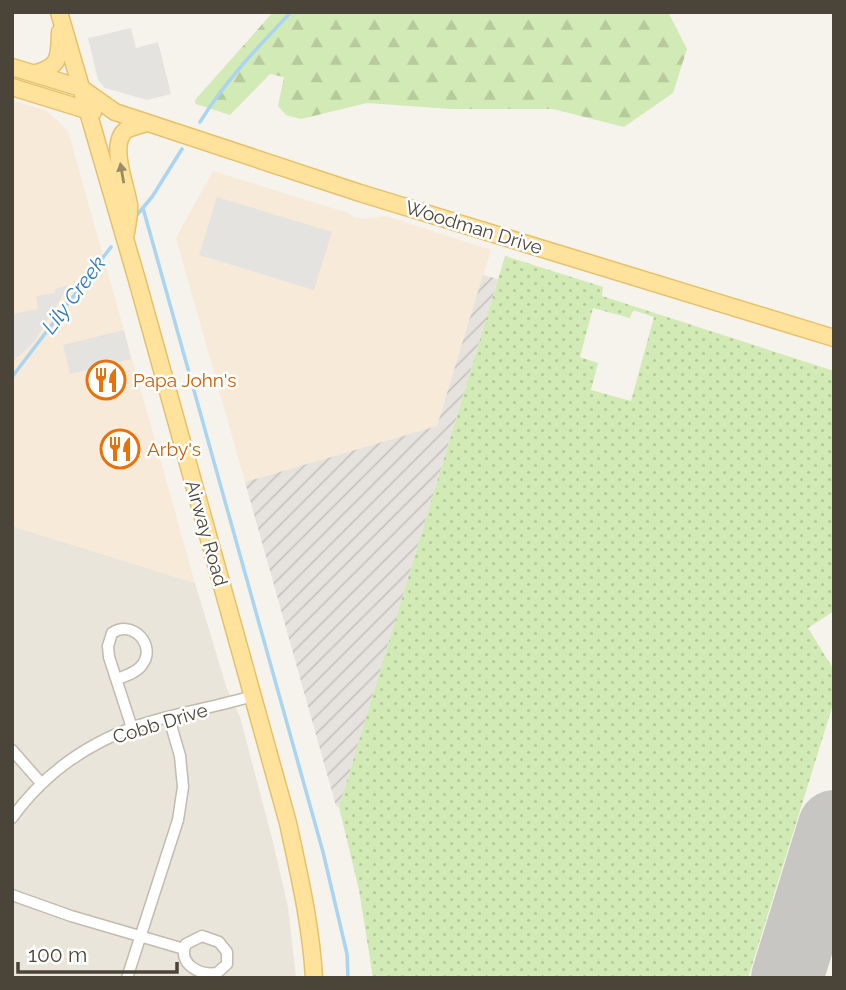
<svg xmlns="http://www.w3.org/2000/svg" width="846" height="990" viewBox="0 0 846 990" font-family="Raleway,sans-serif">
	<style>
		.residential { fill: #eae5da }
		.commercial { fill: #f7ead8 }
		.industrial { fill: url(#industrial-furrows) }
		.grass { fill: url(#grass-dots); fill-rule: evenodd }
		.forest { fill: url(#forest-firs) }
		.parking { fill: #e5e3e0 }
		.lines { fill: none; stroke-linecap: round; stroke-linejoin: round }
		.stream { stroke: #a9d4f2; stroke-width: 3.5 }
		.runway { stroke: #c8c6c3; stroke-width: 72 }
		.minor-casing { stroke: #c2bbae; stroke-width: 13 }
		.primary-casing { stroke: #e6c16a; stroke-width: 19 }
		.minor { stroke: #fff; stroke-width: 10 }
		.primary { stroke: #ffe39c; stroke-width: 16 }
		.oneway { fill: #9c8c66 }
		.labels { text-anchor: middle; stroke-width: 5; stroke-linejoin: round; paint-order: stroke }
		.street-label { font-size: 19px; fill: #4b4439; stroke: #fff }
		.food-label { font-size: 19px; fill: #c56008; stroke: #fff; text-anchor: start }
		.water-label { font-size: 21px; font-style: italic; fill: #2e7ab2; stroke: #fff }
	</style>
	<defs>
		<pattern id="industrial-furrows" width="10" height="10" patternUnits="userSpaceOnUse" patternTransform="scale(1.75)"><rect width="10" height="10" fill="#e6e2dd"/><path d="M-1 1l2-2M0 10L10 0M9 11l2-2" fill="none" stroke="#c7c3be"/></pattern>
		<pattern id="grass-dots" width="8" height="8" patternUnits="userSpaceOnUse" patternTransform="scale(1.75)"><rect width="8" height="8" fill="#d2eab5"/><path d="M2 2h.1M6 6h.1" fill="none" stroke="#b6ca9c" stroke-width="1.8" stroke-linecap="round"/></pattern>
		<pattern id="forest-firs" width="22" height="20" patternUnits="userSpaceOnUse" patternTransform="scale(1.75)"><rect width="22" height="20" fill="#d2eab5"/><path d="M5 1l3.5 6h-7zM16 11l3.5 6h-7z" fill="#b6ca9c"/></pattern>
	</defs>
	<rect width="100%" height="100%" fill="#f6f3ec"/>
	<path class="residential" d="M12,526L195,583L226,686L240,717L273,842L288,907L296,978H12Z"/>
	<path class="commercial" d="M12,100L47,111L68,131L195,583L12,526Z
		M213,171L348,213L355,218L361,219L386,216L491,250L437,426L245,482L176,238Z"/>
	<path class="industrial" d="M483,275L498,279L339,807L336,806L245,482L437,426Z"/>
	<path class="grass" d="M505,256L603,287L602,296L834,371V611L808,628L834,670V701L748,978H373L359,890L339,807ZM593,308L630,318L633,310L654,317L631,401L591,390L598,363L580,357Z"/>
	<path class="forest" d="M273,12H668L687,49L673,93L624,127L553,109H451L367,103L301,119L286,115L278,106L284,77L270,74L230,115L196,104L195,100Z"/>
	<path class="parking" d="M131,28L136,48L158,42L171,94L147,100L105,88L98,80L88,38Z
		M217,197L332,232L314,290L199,255Z
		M69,285L34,342L12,362V314L38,309L36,296L55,293V289Z
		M124,330L131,359L70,374L63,345Z"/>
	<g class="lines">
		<path class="stream" d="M200,122C225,81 258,47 291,12
			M143,208L323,852L347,954L348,978
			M136,216L152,197L182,149
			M12,377L111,247"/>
		<path class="runway" d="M787,978L834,826"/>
		<defs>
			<path id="minor" d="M117,679C125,676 136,673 142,665C157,646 133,619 112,633L108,646L109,657L132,728
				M12,750L41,783
				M12,818C43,775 86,744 137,726C174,713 214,708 252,696
				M12,895L71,916L184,949
				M202,936L219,942L227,952V964L217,973C199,976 177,963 186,944Z
				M127,978L178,820L183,787L180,756L169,718"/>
			<path id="primary" d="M59,12L137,280L288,823C299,874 311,925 314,978
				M12,67L81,88L115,112L360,193L834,338
				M36,73C61,66 59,56 60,32
				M12,87L93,112
				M126,233C127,224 130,214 129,205C127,188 108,144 126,130C132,127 141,125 147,123"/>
		</defs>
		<use href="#minor" class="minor-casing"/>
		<use href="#primary" class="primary-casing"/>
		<use href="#minor" class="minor"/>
		<use href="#primary" class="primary"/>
	</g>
	<defs><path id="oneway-solid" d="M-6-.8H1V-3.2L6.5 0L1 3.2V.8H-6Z" transform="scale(1.75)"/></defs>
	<use class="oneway" href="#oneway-solid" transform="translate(122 173) rotate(-100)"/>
	<defs>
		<symbol id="restaurant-ring" viewBox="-11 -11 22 22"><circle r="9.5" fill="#fff" stroke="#e8710a" stroke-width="1.5"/><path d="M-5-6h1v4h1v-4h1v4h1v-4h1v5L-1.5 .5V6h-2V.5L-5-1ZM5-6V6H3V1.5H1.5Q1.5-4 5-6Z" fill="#e8710a"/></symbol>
	</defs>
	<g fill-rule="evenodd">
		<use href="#restaurant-ring" x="84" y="358" width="44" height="44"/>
		<use href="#restaurant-ring" x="98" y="427" width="44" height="44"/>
	</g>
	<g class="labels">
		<g class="street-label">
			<text transform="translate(474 227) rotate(17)" y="7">Woodman Drive</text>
			<text transform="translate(207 533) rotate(74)" y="7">Airway Road</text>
			<text transform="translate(160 723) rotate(-17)" y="7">Cobb Drive</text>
		</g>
		<g class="food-label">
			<text x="133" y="387">Papa John's</text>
			<text x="147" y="456">Arby's</text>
		</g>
		<g class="water-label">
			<text transform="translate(74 295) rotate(-53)" y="7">Lily Creek</text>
		</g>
	</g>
	<rect width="846" height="990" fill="none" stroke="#4b4439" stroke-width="28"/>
	<path d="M18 962v10h159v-10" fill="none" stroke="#4b4439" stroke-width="3.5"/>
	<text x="28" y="962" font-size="21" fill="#4b4439" stroke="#ffffff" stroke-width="5" paint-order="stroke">100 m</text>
</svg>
